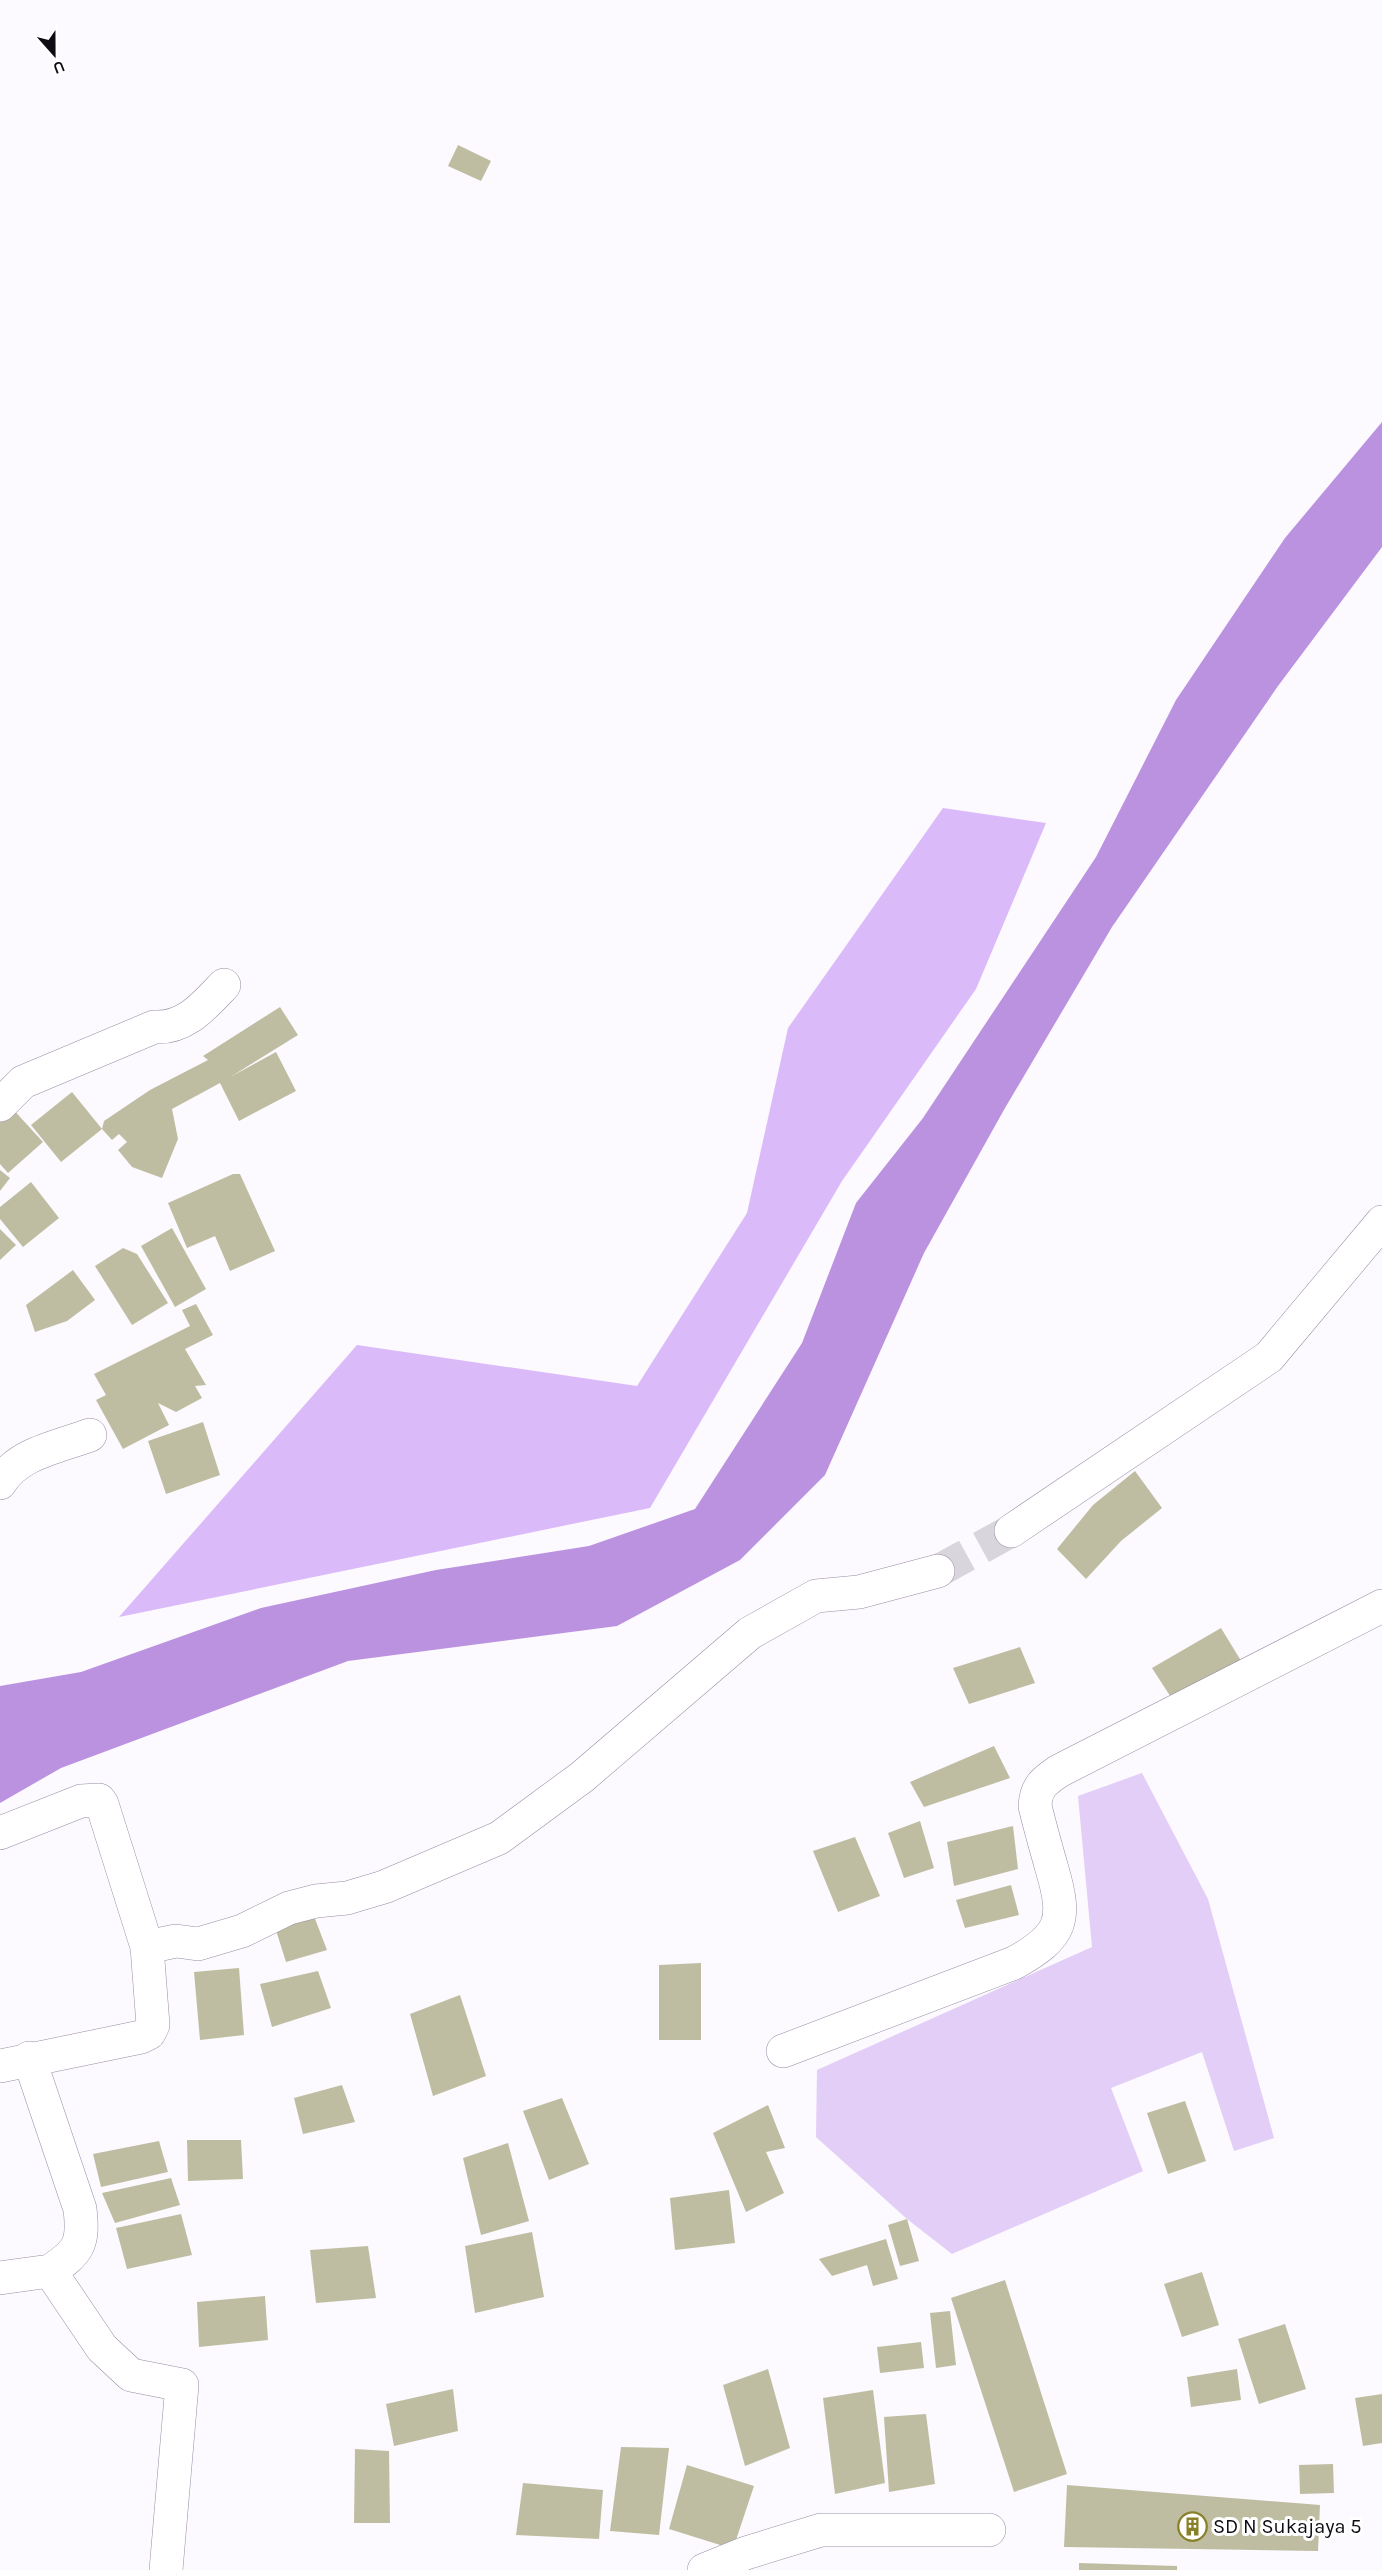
<svg xmlns="http://www.w3.org/2000/svg" width="1382" height="2570" viewBox="0 0 1382 2570" font-family="Karla,sans-serif">
	<style>
		.green { fill: #e2cef6 }
		.forest { fill: #dbbafa }
		.water { fill: #bb92e0 }
		.building { fill: #bfbda1 }
		.lines { fill: none; stroke-linecap: round; stroke-linejoin: round }
		.minor-tunnel { stroke: #d8d5dc; stroke-width: 33; stroke-dasharray: 33 16; stroke-linecap: butt }
		.minor-casing { stroke: #998da5; stroke-width: 34 }
		.minor { stroke: #fff; stroke-width: 33 }
		.labels { text-anchor: middle; stroke-width: 6; stroke-linejoin: round; paint-order: stroke }
		.poi-label { font-size: 20px; fill: #0f0b13; stroke: #fff; text-anchor: start }
	</style>
	<rect width="100%" height="100%" fill="#fcf9ff"/>
	<path class="green" d="M1142,1773L1208,1899L1274,2138L1234,2151L1202,2052L1111,2088L1143,2171L952,2254L907,2219L816,2137L817,2070L1092,1947L1078,1796Z"/>
	<path class="forest" d="M943,808L1046,823L976,989L842,1181L650,1508L119,1617L357,1345L637,1386L747,1213L788,1028Z"/>
	<path class="water" d="M1382,422V547L1278,686L1112,927L1005,1108L924,1253L825,1475L740,1560L617,1626L348,1661L61,1768L0,1803V1686L81,1672L261,1608L436,1570L589,1546L695,1509L802,1343L856,1203L923,1118L1096,857L1176,700L1285,538Z"/>
	<path class="building" d="M458,145L491,161L481,181L448,166Z
		M280,1007L298,1035L232,1076L276,1052L296,1091L239,1121L220,1083L172,1109L178,1139L162,1178L132,1167L118,1150L127,1142L119,1134L112,1140L102,1129L104,1121L150,1090L208,1060L203,1056Z
		M72,1092L102,1129L61,1162L31,1125Z
		M10,1106L43,1142L8,1173L0,1164V1115Z
		M0,1170L10,1178L0,1191Z
		M233,1174H240L275,1251L230,1271L215,1236L187,1248L168,1203Z
		M31,1182L59,1218L23,1247L0,1219V1207Z
		M172,1228L206,1289L175,1307L141,1246Z
		M0,1229L16,1245L0,1260Z
		M123,1248L137,1254L168,1303L132,1325L95,1266Z
		M73,1270L95,1300L67,1321L35,1332L26,1305Z
		M196,1304L213,1335L185,1349L206,1385L195,1386L202,1398L176,1412L158,1403L169,1425L123,1449L96,1400L106,1395L94,1374L190,1326L182,1310Z
		M203,1422L220,1475L166,1494L148,1441Z
		M1135,1471L1162,1508L1121,1541L1086,1579L1057,1549L1093,1505Z
		M1221,1628L1243,1664L1174,1702L1152,1668Z
		M1020,1647L1035,1683L969,1704L953,1668Z
		M994,1746L1010,1778L924,1807L910,1782Z
		M920,1821L934,1868L904,1878L888,1833Z
		M1013,1826L1018,1869L954,1886L947,1842Z
		M855,1837L880,1896L838,1912L813,1851Z
		M1011,1885L1019,1915L965,1928L956,1900Z
		M312,1911L327,1950L286,1962L274,1924Z
		M701,1963V2040H659V1965Z
		M239,1968L244,2035L200,2040L194,1972Z
		M318,1971L331,2008L272,2027L260,1984Z
		M460,1995L486,2076L433,2096L410,2014Z
		M342,2085L355,2122L303,2134L294,2098Z
		M562,2098L589,2164L549,2180L523,2111Z
		M1185,2101L1206,2161L1168,2174L1147,2113Z
		M768,2105L785,2148L766,2152L784,2193L746,2212L713,2133Z
		M187,2140H241L243,2179L188,2181Z
		M159,2141L168,2172L101,2187L93,2154Z
		M508,2143L529,2221L481,2235L463,2158Z
		M171,2178L180,2205L115,2223L102,2193Z
		M729,2190L735,2243L675,2250L670,2198Z
		M181,2214L192,2255L127,2269L116,2228Z
		M907,2219L919,2261L900,2266L888,2225Z
		M532,2232L544,2297L475,2313L465,2246Z
		M886,2239L898,2279L873,2286L867,2265L832,2276L819,2259Z
		M368,2246L376,2298L316,2303L310,2250Z
		M1202,2272L1219,2325L1182,2337L1164,2284Z
		M1005,2280L1067,2474L1014,2492L951,2298Z
		M265,2296L268,2340L199,2347L197,2302Z
		M950,2311L956,2365L936,2368L930,2313Z
		M1285,2324L1306,2389L1259,2404L1238,2339Z
		M921,2342L924,2368L880,2373L877,2347Z
		M768,2369L790,2448L745,2466L723,2385Z
		M1237,2369L1241,2400L1191,2407L1187,2377Z
		M453,2389L458,2431L394,2446L386,2404Z
		M873,2390L885,2483L835,2494L823,2398Z
		M1382,2394V2443L1363,2446L1355,2398Z
		M926,2414L935,2484L889,2492L884,2417Z
		M621,2447L669,2448L659,2535L610,2531Z
		M355,2449L389,2451L390,2523H354Z
		M1333,2464L1334,2493L1300,2494L1299,2465Z
		M687,2465L754,2486L733,2549L669,2529Z
		M523,2483L603,2490L599,2539L516,2535Z
		M1067,2485L1320,2505L1318,2551L1064,2547Z
		M1079,2563L1177,2566V2570H1079Z"/>
	<g class="lines">
		<path class="minor-tunnel" d="M938,1571L1011,1531"/>
		<defs>
			<path id="minor" d="M0,1105L23,1082L154,1027C185,1029 204,1006 224,985
				M0,1483C18,1453 58,1447 90,1435
				M1011,1531L1269,1357L1382,1222
				M0,1833L81,1801L99,1800L102,1804L147,1947L153,2025L149,2033L141,2037L0,2066
				M147,1947L176,1941L198,1944L242,1931L289,1908L316,1901L347,1898L384,1887L499,1838L582,1777L750,1633L816,1596L859,1592L938,1571
				M783,2051L1014,1963C1063,1936 1067,1920 1052,1869C1046,1848 1040,1827 1035,1806C1036,1787 1044,1781 1059,1771L1382,1606
				M29,2058L80,2209C84,2244 79,2252 50,2271
				M0,2278L50,2271L102,2348L131,2375L182,2385L166,2570
				M704,2570L746,2553L821,2530H989"/>
		</defs>
		<use href="#minor" class="minor-casing"/>
		<use href="#minor" class="minor"/>
	</g>
	<defs>
		<symbol id="building-ring" viewBox="-11 -11 22 22"><circle r="9.5" fill="#fff" stroke="#898129" stroke-width="1.5"/><path d="M-4-6H4V6H1V3H-1V6H-4ZM-2.5-4.3h1.7v1.8h-1.7ZM.8-4.3h1.7v1.8H.8ZM-2.5-1h1.7V.8h-1.7ZM.8-1h1.7V.8H.8Z" fill="#898129"/></symbol>
	</defs>
	<g fill-rule="evenodd">
		<use href="#building-ring" x="1176" y="2510" width="33" height="33"/>
	</g>
	<g class="labels">
		<g class="poi-label">
			<text x="1213" y="2533">SD N Sukajaya 5</text>
		</g>
	</g>
	<g transform="translate(54 54) rotate(159)" stroke="#ffffff" stroke-width="4.5" paint-order="stroke">
	<path d="M0-4.5L10 22L0 15L-10 22Z" fill="#0f0b13"/>
	<text y="-9" font-size="16" font-weight="bold" text-anchor="middle" fill="#0f0b13">U</text>
	</g>
</svg>
